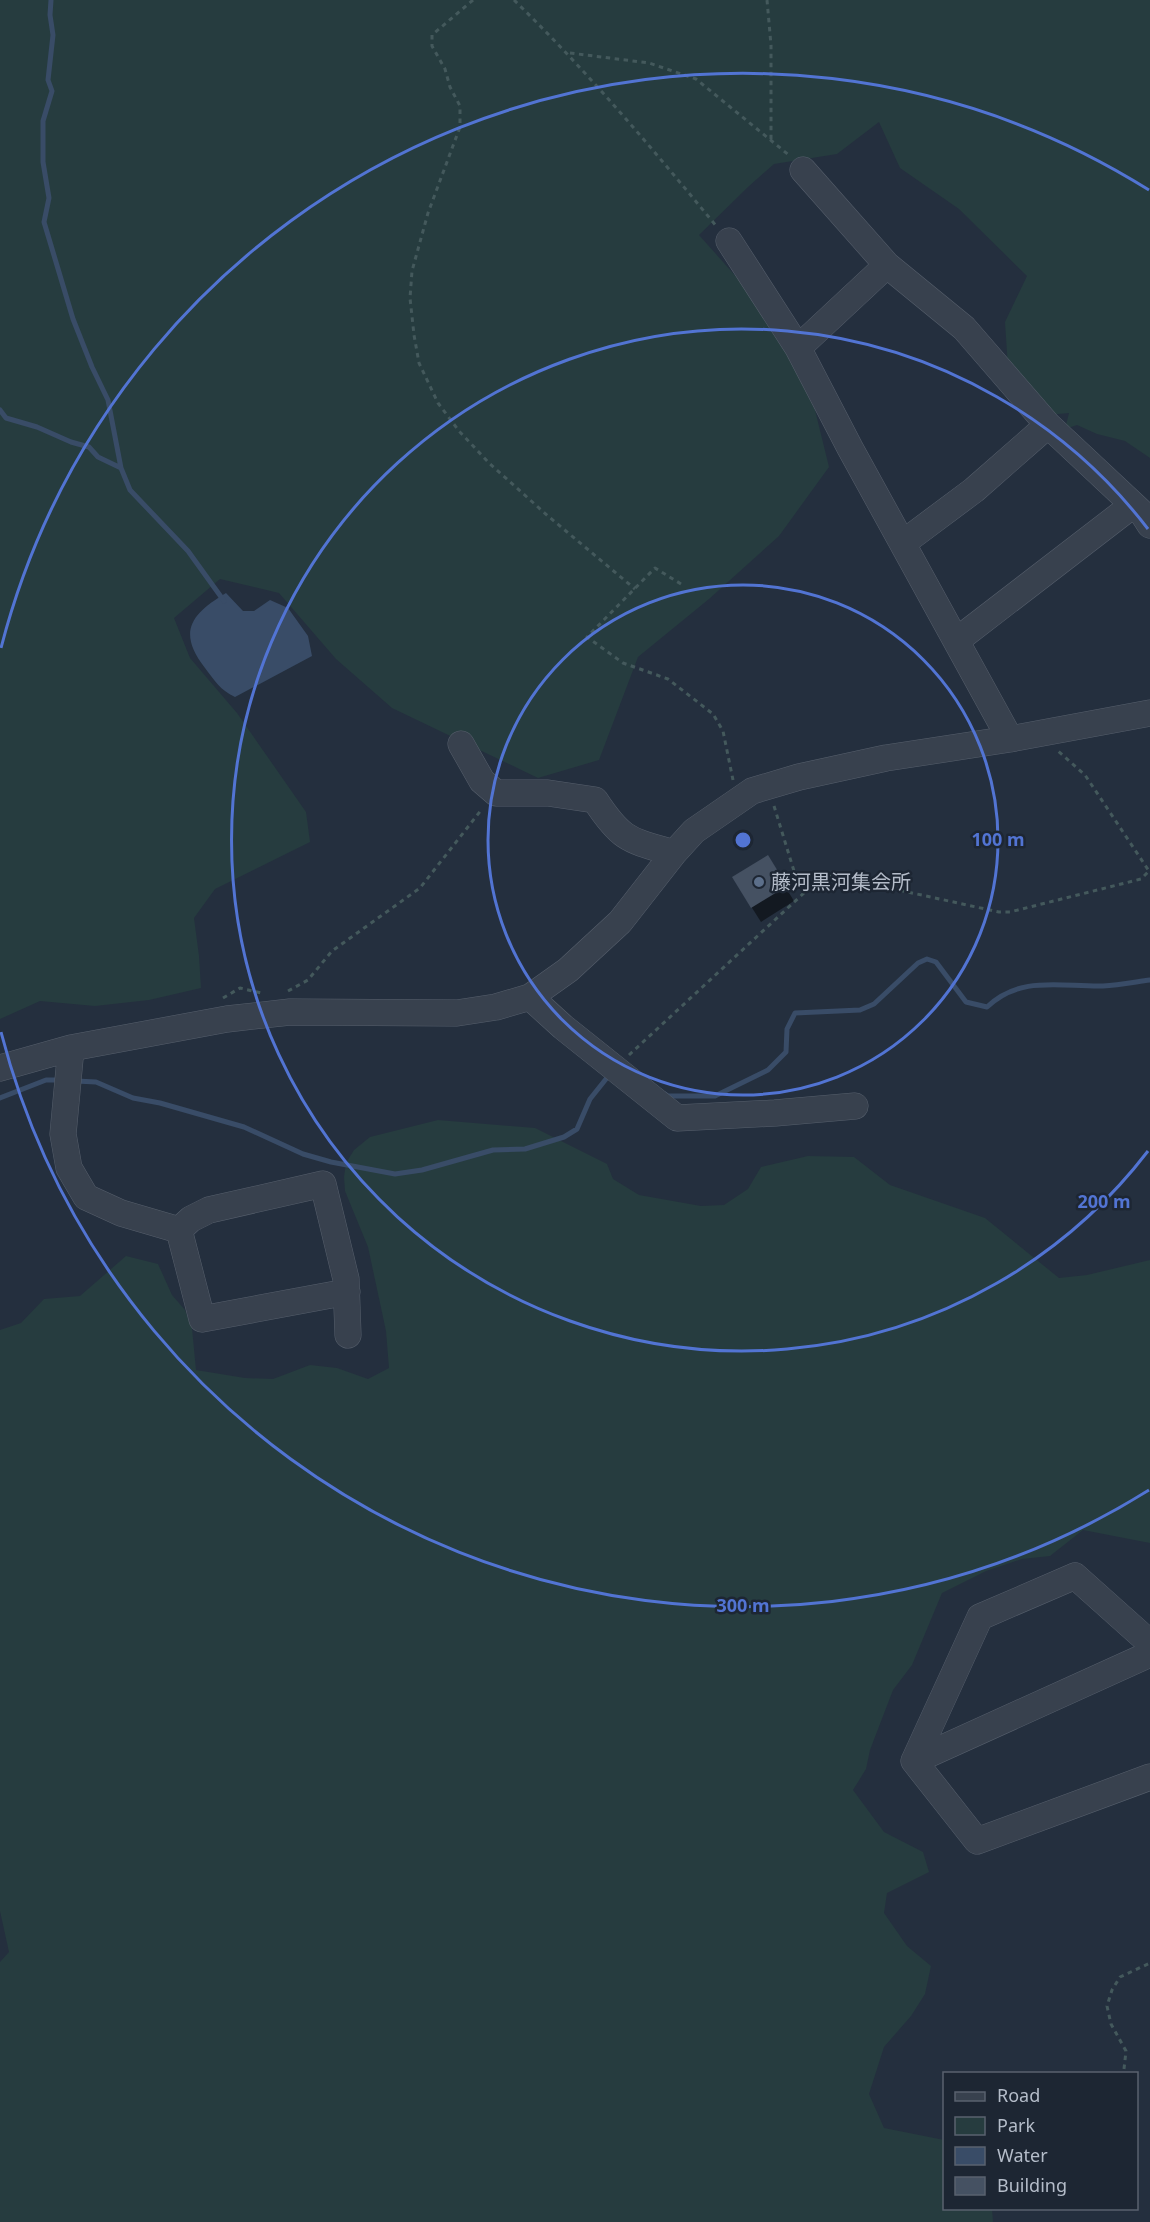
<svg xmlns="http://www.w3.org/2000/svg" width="1150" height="2222" viewBox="0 0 1150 2222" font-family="'Noto Sans','Noto Sans JP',sans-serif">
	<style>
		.green { fill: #263c3f }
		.water { fill: #394c67 }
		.shadow { fill: #0007 }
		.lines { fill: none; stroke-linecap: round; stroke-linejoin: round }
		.stream { stroke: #394c67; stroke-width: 5 }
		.building { fill: #455162 }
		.minor-casing { stroke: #565f6c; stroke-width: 27 }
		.path { stroke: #44595c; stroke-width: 3; stroke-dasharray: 4.5 4.5; stroke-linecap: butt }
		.minor { stroke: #38414e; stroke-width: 26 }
		.ring { fill: none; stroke: #5274d3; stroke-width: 3 }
		.service-dot { fill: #5c6f8a; stroke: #1d2633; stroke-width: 2 }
		.labels { text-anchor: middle; stroke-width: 5; stroke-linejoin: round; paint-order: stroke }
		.poi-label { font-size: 20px; fill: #b4bcc9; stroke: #1d2633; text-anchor: start }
		.centre { fill: #5274d3; stroke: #1d2633; stroke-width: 3 }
		.ring-label { font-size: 18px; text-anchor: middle; font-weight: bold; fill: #5274d3; stroke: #1d2633; stroke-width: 5; stroke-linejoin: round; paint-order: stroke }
	</style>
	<rect width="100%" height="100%" fill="#242f3e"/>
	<path class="green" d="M0,0H1150V458L1125,441L1097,434L1077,425L1065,429L1069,413L1048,415L1008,367L1005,322L1027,276L959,209L900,168L879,122L837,154L774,164L748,187L699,235L764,308L815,410L829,467L779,536L709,599L638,657L599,760L538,778L392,708L336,659L279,593L220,579L174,618L190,658L237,713L306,812L310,842L215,889L194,918L199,956L201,988L149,1000L95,1006L40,1001L0,1019Z
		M438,1120L535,1128L607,1164L613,1179L639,1195L701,1206L724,1205L748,1189L761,1167L808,1156L854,1157L890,1185L985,1218L1059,1278L1087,1275L1150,1260V1543L1083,1530L1050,1556L1022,1559L986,1571L942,1593L912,1665L893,1690L870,1750L866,1769L853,1790L884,1832L923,1852L929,1872L887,1893L884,1913L907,1946L931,1966L925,1994L911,2016L884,2047L869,2094L884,2128L944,2140V2208L992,2209L993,2222H0V1962L9,1952L0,1911V1330L21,1323L44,1299L80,1296L126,1256L158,1264L172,1295L185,1310L192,1328L196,1370L245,1378L273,1379L310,1365L337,1368L368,1379L389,1368L386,1331L368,1247L345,1191L344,1177L346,1163L354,1150L370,1137Z"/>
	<path class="water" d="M226,593L243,611H254L270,600L288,608L308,636L312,656L235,697C220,690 215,681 205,668C177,632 191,614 226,593Z"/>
	<path class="shadow" d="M767,857L794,901L761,922L742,892Z"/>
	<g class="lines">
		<path class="stream" d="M51,0L50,15L53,35L48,80L52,91L43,121V162L49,198L44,222L73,319L92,367L108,400L121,468
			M0,410L6,418L37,427L71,442L89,447L98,457L121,468L130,490L188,551L224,601
			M76,1081L96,1082L133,1098L160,1103L244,1127L303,1154L331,1162L395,1174L422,1170L493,1150L525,1149L564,1137L577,1129L590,1099L610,1074
			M665,1094L668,1096H715L768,1070L786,1052L787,1029L795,1013L860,1010L874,1004L918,963L927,959L936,962L966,1002L987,1007C1020,975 1061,987 1103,986C1119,985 1135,982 1150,980
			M0,1098L46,1080H61"/>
	</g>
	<path class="building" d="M768,855L787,886L751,908L732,877Z"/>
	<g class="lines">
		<defs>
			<path id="minor" d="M803,170L887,265L964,328L1048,425L1143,514L1150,525
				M729,241L798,348L850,448L1010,739
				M798,348L887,265
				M903,543L974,490L1048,425
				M956,641L1125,511L1134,506
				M461,744L482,781L496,793H548L595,800C622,841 629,840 674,853
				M530,997L563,1027L677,1118L775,1113L855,1106
				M71,1048L63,1134L69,1168L86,1197L121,1213L179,1230L191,1219L209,1210L323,1184L346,1279L348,1335
				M0,1068L71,1048L227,1019L290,1012L457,1013L496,1007L530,997L568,970L620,922L674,853L694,831L752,791L799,777L886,758L1010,739L1150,713
				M179,1230L202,1319L347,1292
				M1150,1643L1075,1576L980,1617L914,1761L977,1841L1150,1777
				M914,1761L1150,1654"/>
		</defs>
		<use href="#minor" class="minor-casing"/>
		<path class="path" d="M473,0L432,35V46L445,69L450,87L460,106V127L428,213L412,271L410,298L414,335L419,363L438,403L459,431L490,464L548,516L635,589
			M514,0C587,71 652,148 717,227
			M767,0L771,45V143
			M570,53L649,63L696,79L790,156
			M681,584L655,568L587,637L623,663L668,679L713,714L723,731L733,780
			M774,806L794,871L812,886
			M288,991L308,980L332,951L420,888L482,809
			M223,998L240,988L261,993
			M629,1055L818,880L830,875L999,912H1010L1141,879L1149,871L1085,775L1058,751
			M1124,2069L1126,2051L1111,2024L1107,2006L1112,1990L1120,1977L1150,1963"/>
		<use href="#minor" class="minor"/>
	</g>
	<g class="ring">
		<circle cx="743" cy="840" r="255"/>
		<path d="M1148 1151A511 511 0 1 1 1148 529"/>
		<path d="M1149 1490A766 766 0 0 1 1 1032M1 648A766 766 0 0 1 1149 190"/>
	</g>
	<circle class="service-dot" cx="759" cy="882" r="6"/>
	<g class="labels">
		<g class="poi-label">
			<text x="771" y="889">藤河黒河集会所</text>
		</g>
	</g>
	<circle cx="743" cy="840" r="9" class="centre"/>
	<g class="ring-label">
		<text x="998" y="846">100 m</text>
		<text x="1104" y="1208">200 m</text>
		<text x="743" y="1612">300 m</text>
	</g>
	<rect x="943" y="2072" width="195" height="138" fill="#1d2633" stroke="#59626f" stroke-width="1.5"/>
	<rect x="955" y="2092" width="30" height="9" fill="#38414e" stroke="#59626f" stroke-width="1.5"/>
	<text x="997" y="2102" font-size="18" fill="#b4bcc9">Road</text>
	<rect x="955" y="2117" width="30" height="18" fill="#263c3f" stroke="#59626f" stroke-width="1.5"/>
	<text x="997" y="2132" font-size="18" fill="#b4bcc9">Park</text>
	<rect x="955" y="2147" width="30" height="18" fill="#394c67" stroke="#59626f" stroke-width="1.5"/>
	<text x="997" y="2162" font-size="18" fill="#b4bcc9">Water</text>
	<rect x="955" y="2177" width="30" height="18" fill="#455162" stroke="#59626f" stroke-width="1.5"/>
	<text x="997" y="2192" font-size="18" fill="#b4bcc9">Building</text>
</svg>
